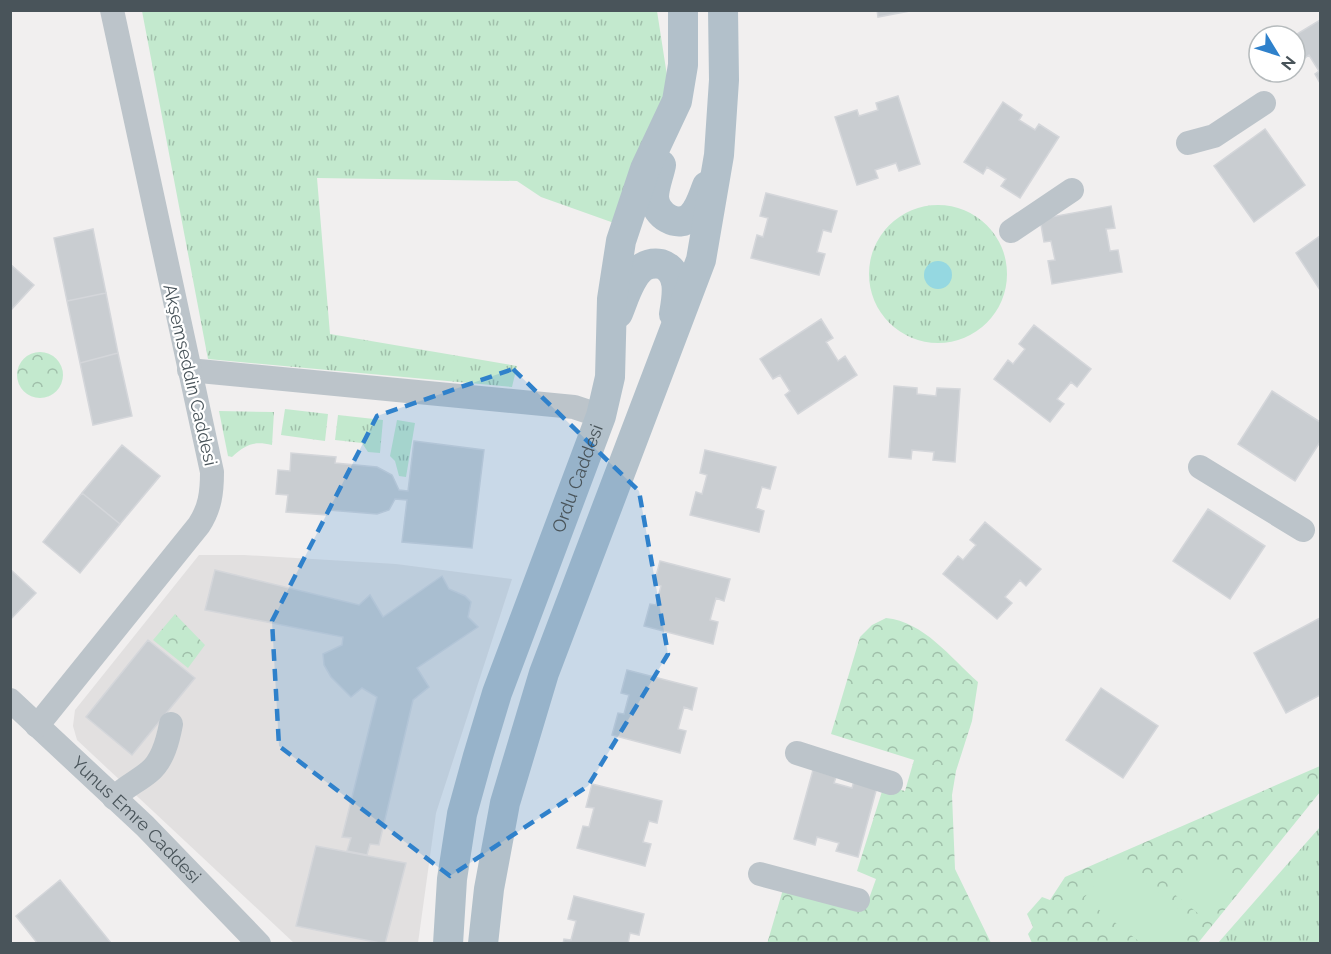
<svg xmlns="http://www.w3.org/2000/svg" width="1331" height="954" viewBox="0 0 1331 954" font-family="Raleway,sans-serif">
	<style>
		.education { fill: #e2e0e0 }
		.grass { fill: url(#grass-tufts) }
		.park { fill: url(#park-crowns) }
		.garden { fill: #c3e9ce }
		.water { fill: #95d8e1 }
		.building { fill: #c9cdd1; stroke: #d4d6da; stroke-width: 1.5 }
		.lines { fill: none; stroke-linecap: round; stroke-linejoin: round }
		.minor { stroke: #bcc4ca; stroke-width: 24 }
		.major { stroke: #b2c0ca; stroke-width: 30 }
		.marked { fill: #2f81cb; fill-opacity: 0.2; stroke: #2f81cb; stroke-width: 4.5; stroke-dasharray: 12 8; stroke-linejoin: round }
		.labels { text-anchor: middle; stroke-width: 4.5; stroke-linejoin: round; paint-order: stroke }
		.street-label { font-size: 18px; fill: #49545a; stroke: #fff }
	</style>
	<defs>
		<pattern id="grass-tufts" width="24" height="20" patternUnits="userSpaceOnUse" patternTransform="scale(1.5)"><rect width="24" height="20" fill="#c3e9ce"/><path d="M3 7l-1-3M5 7V3M7 7l1-3M15 17l-1-3M17 17v-4M19 17l1-3" fill="none" stroke="#a0bfaa"/></pattern>
		<pattern id="park-crowns" width="20" height="18" patternUnits="userSpaceOnUse" patternTransform="scale(1.5)"><rect width="20" height="18" fill="#c3e9ce"/><path d="M2 6a3 3 0 1 1 6 0M12 15a3 3 0 1 1 6 0" fill="none" stroke="#a0bfaa"/></pattern>
	</defs>
	<rect width="100%" height="100%" fill="#f1efef"/>
	<path class="education" d="M199,555H244L396,564L512,579L436,813L418,943H294L77,740L73,726L75,710Z"/>
	<path class="grass" d="M142,11H657L670,95L614,223L541,197L517,181L317,178L330,334L517,366L512,387L208,359Z
		M869 274a69 69 0 1 1 138 0a69 69 0 1 1-138 0Z
		M285,409L328,414L325,441L281,435Z
		M219,411L274,412L272,445C254,441 246,444 232,457L228,456Z
		M338,415L383,420L380,453L368,452L362,443L335,440Z
		M397,420L415,423L406,477L399,476L395,461L390,456Z
		M1320,827V943H1218Z"/>
	<path class="park" d="M17 375a23 23 0 1 1 46 0a23 23 0 1 1-46 0Z
		M175,614L205,645L188,668L153,640Z
		M886,618C924,622 950,657 978,682L972,721L956,771L952,795L955,869L991,943L767,944L784,886L866,907L876,879L857,871L884,785L905,791L914,760L831,734L860,637L872,625Z
		M1320,766V792L1198,943H1032L1028,934L1033,927L1027,914L1042,897L1050,900L1065,877Z"/>
	<path class="garden" d="M1116,859L1193,921L1175,943H1141L1084,898Z
		M1201,859L1232,884L1205,919L1174,894Z"/>
	<path class="water" d="M924 275a14 14 0 1 1 28 0a14 14 0 1 1-28 0Z"/>
	<path class="building" d="M877,10H915L878,17Z
		M1320,20V83L1315,74L1319,71L1309,55L1305,58L1296,42L1300,39L1297,34Z
		M898,96L920,164L899,171L896,163L875,170L878,178L857,185L835,117L857,110L859,116L878,110L876,103Z
		M1003,102L1022,115L1019,120L1035,130L1039,124L1059,137L1020,198L1001,186L1006,179L987,167L983,174L964,162Z
		M1265,129L1305,185L1254,222L1214,166Z
		M766,193L837,211L831,232L823,230L817,252L825,254L819,275L751,258L757,235L763,237L768,218L760,216Z
		M1111,206L1115,228L1106,229L1110,251L1118,250L1122,272L1052,284L1048,261L1055,260L1051,241L1044,242L1040,219Z
		M93,229L106,293L67,301L54,238Z
		M1320,236V290L1296,253Z
		M10,264L34,285L10,311Z
		M106,293L118,353L80,363L67,301Z
		M821,319L833,338L826,342L838,361L845,356L857,375L798,414L785,395L790,391L780,375L773,379L760,359Z
		M1034,325L1091,369L1077,387L1071,382L1057,399L1064,404L1050,422L994,379L1008,360L1013,364L1025,349L1019,344Z
		M118,353L132,416L93,425L80,363Z
		M894,386L917,388V394L936,396L937,388L960,389L955,462L933,460L934,452L912,450L911,459L889,457Z
		M1272,391L1320,422V442L1295,481L1238,444Z
		M414,441L484,450L472,548L402,542L407,500L395,499L389,510L377,514L328,510L327,515L286,512L288,495L276,494L278,470L290,471L291,453L336,457L335,463L377,467L392,475L399,490L408,491Z
		M122,445L160,476L120,524L82,493Z
		M705,450L776,467L770,489L762,487L756,508L764,511L759,532L690,515L696,492L702,494L707,475L700,473Z
		M82,493L120,524L80,573L43,542Z
		M1208,509L1265,546L1230,599L1173,561Z
		M985,522L1041,569L1026,586L1020,580L1005,597L1012,603L997,619L943,574L958,556L963,560L976,545L970,540Z
		M660,561L730,579L724,601L716,598L710,620L718,622L713,644L644,626L650,604L656,605L661,586L654,584Z
		M10,569L36,593L10,620Z
		M215,570L359,605L370,595L383,617L442,576L449,589L465,596L471,602L468,617L478,627L417,668L429,687L413,700L379,845L370,844L367,855L347,851L351,838L342,837L377,697L362,688L351,697L331,677L324,665L323,654L342,645L343,637L205,610Z
		M1320,618V695L1286,713L1254,653Z
		M148,640L195,678L132,755L86,717Z
		M627,670L697,688L692,710L684,707L678,729L686,731L680,753L612,735L618,713L624,714L629,695L621,693Z
		M1101,688L1158,726L1123,778L1066,740Z
		M813,770L836,777L834,783L852,788L854,781L877,787L858,857L836,851L839,843L817,837L815,845L794,839Z
		M592,784L662,801L657,823L649,821L643,842L651,844L645,866L577,848L583,826L589,827L594,808L586,807Z
		M316,846L406,863L385,944L296,926Z
		M60,880L111,943V944H38L16,916Z
		M574,896L644,914L639,935L630,933L628,944H563L564,939L571,940L576,921L568,919Z"/>
	<g class="lines">
		<g class="minor">
			<path d="M1188,143L1214,136L1264,103"/>
			<path d="M1011,231L1072,190"/>
			<path d="M189,370L574,407L601,416"/>
			<path d="M1200,467L1303,530"/>
			<path id="s1" d="M10,700L145,826L259,944"/>
			<path d="M37,726L199,525C210,508 212,493 212,472L112,10"/>
			<path d="M797,753L891,783"/>
			<path d="M114,798C126,786 137,782 149,772C163,761 168,740 171,724"/>
			<path d="M760,874L858,900"/>
		</g>
		<g class="major">
			<path d="M661,165C659,175 654,187 654,197C655,215 678,230 692,216C700,208 703,196 707,186"/>
			<path d="M618,313C624,299 630,276 643,267C648,264 655,263 661,264C682,271 677,297 674,314"/>
			<path id="s2" d="M448,944L452,879L462,814L478,756L497,693L601,416L610,377L612,299L621,241L645,169L677,101L683,65V10"/>
			<path d="M483,944L489,889L505,803L544,673L701,260L719,155L724,80L723,10"/>
		</g>
	</g>
	<path class="marked" d="M513,369L639,491L668,654L588,786L450,876L279,746L272,621L377,416Z"/>
	<g class="labels">
		<g class="street-label">
			<text transform="translate(190 375) rotate(77)" y="6">Akşemseddin Caddesi</text>
			<text dy="6" stroke="none"><textPath href="#s2" startOffset="486">Ordu Caddesi</textPath></text>
			<text dy="6" stroke="none"><textPath href="#s1" startOffset="174">Yunus Emre Caddesi</textPath></text>
		</g>
	</g>
	<rect width="1331" height="954" fill="none" stroke="#49545a" stroke-width="24"/>
	<g transform="translate(1277 54) rotate(128)"><circle r="28" fill="#ffffff" stroke="#b6bbbd" stroke-width="1.5"/>
	<path d="M0-4.5L10 22L0 15L-10 22Z" fill="#2f81cb"/>
	<text y="-9" font-size="16" font-weight="bold" text-anchor="middle" fill="#49545a">N</text>
	</g>
</svg>
